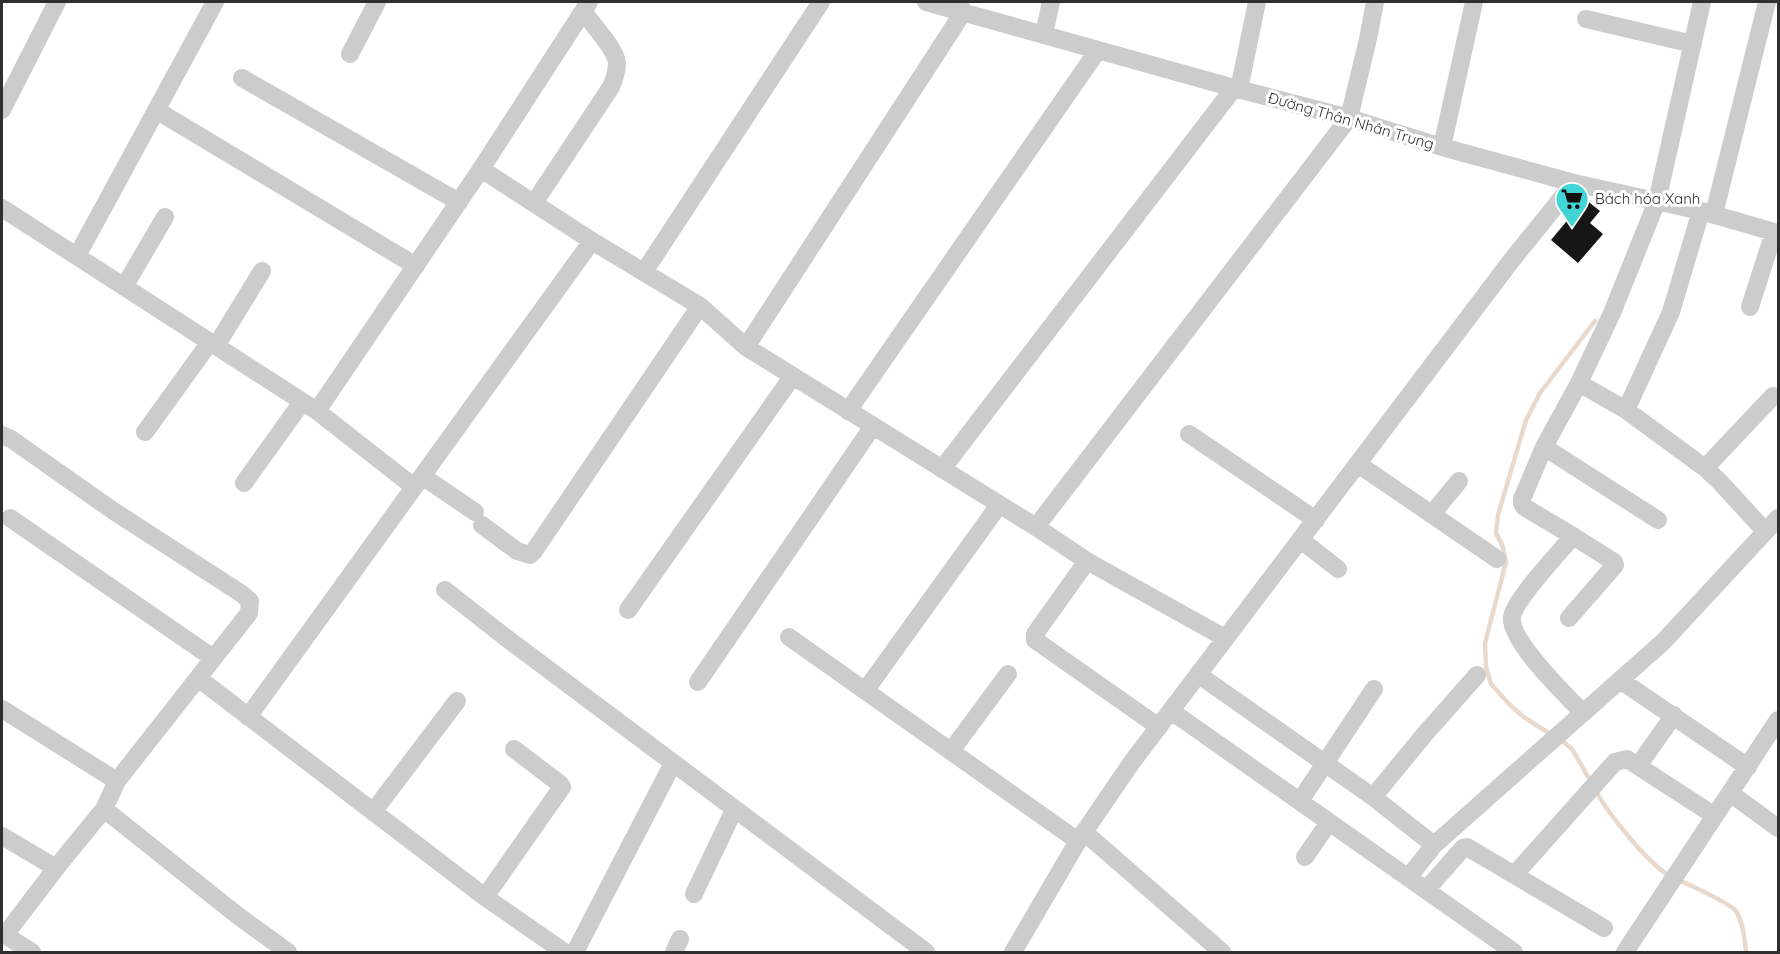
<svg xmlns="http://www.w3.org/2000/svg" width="1780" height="954" viewBox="0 0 1780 954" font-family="Quicksand,sans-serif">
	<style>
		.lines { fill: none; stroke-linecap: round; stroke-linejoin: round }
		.stream { stroke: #e9d9cc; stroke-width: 4.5 }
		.building { fill: #161616 }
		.minor { stroke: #ccc; stroke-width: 18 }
		.labels { text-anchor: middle; stroke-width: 6; stroke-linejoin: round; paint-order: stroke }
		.street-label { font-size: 15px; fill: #2f2f2f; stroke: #fff }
		.poi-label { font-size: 15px; fill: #2f2f2f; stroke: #fff; text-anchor: start }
	</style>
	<rect width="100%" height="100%" fill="#fff"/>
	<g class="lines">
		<path class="stream" d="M1552,735L1525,718L1510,705L1491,684L1486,667L1485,643L1506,562L1503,547L1496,533L1498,515L1526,420L1540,393L1595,321
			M1560,739L1572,749L1591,782
			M1595,790C1608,813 1647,863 1670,876
			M1677,879C1689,885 1729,902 1736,911C1743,922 1745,940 1746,952"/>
	</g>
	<path class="building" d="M1585,199L1600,211L1590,223L1603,234L1578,263L1551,240Z"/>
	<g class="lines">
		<path class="minor" d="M926,2L1234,88L1349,118L1442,147L1574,183L1701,211L1778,233
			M1586,19L1693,44
			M1044,34L1051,2
			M350,54L377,2
			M242,78L459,202
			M1239,89L1257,2
			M2,110L57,2
			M156,110L416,266
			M1442,147L1474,2
			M481,169L592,241L700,306L746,347L1036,527L1087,561L1225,638
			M534,203L611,87C614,80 617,71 617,63C616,49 591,23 583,11
			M2,208L317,411L414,487
			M1714,214L1767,2
			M77,256L215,2
			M644,272L821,2
			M124,287L165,217
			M1750,307L1774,232
			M216,346L262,271
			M746,347L964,11
			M1579,383L1626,410L1705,468L1719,481L1765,531
			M1626,410L1671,312L1701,211
			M317,411L481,169L589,2
			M848,411L1098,50
			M145,432L210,342
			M1189,434L1316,520
			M2,435L11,439L115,512L242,594L250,601L249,613L117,781L104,809L56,868L5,935L32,952
			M1544,447L1658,520
			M1358,464L1497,559
			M1705,468L1773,396
			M942,469L1234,88
			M422,476L475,512
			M244,483L302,402
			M1432,514L1459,481
			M10,518L213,658
			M482,525L517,551L530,555L534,551L700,306
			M1036,527L1349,118L1368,39L1375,2
			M1301,540L1338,569
			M1087,561L1035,634V640L1159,727
			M445,590L505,637L926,952
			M628,610L792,377
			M1569,618L1615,565L1614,562L1573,536
			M789,637L1078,841
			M1199,675L1373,797L1434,845
			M198,678L485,897L564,952
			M1620,680L1748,767
			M698,682L873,426
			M865,691L999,505
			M2,709L117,781
			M1171,711L1514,952
			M1583,713C1567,696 1509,641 1512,617C1514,600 1560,552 1573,536L1524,507L1522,503V499L1544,447L1579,383L1612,313L1657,201L1702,2
			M248,717L592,241
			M951,751L1008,674
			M1638,766L1674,715
			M1730,793L1778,828
			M1373,797L1424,735L1477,675
			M1300,801L1374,689
			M104,809L237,915L288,952
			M373,812L457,701
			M1084,832L1222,952
			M2,836L56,868
			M1305,857L1329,822
			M1515,874L1615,762L1627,759L1715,816
			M1408,878L1434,845L1663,642L1778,518
			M1426,890L1463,848L1467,847L1604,928
			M694,894L734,810
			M485,897L562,787L560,784L514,749
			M575,952L673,763
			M674,952L680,939
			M1013,952L1078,841L1132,762L1511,261L1574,183
			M1625,952L1778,720"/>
	</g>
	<defs>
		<symbol id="supermarket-pin" viewBox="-11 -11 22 30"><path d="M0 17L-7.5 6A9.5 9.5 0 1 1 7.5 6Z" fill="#41d5d5" stroke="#fff"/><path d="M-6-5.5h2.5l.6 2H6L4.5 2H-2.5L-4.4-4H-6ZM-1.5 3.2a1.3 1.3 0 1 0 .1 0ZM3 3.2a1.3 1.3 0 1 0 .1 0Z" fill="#111"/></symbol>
	</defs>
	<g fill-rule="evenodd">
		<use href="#supermarket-pin" x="1553" y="180" width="38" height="52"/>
	</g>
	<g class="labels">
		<g class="street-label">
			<text transform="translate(1351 121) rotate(16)" y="5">Đường Thân Nhân Trung</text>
		</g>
		<g class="poi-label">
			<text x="1595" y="204">Bách hóa Xanh</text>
		</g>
	</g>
	<rect width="1780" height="954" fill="none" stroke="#2f2f2f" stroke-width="6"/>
</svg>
